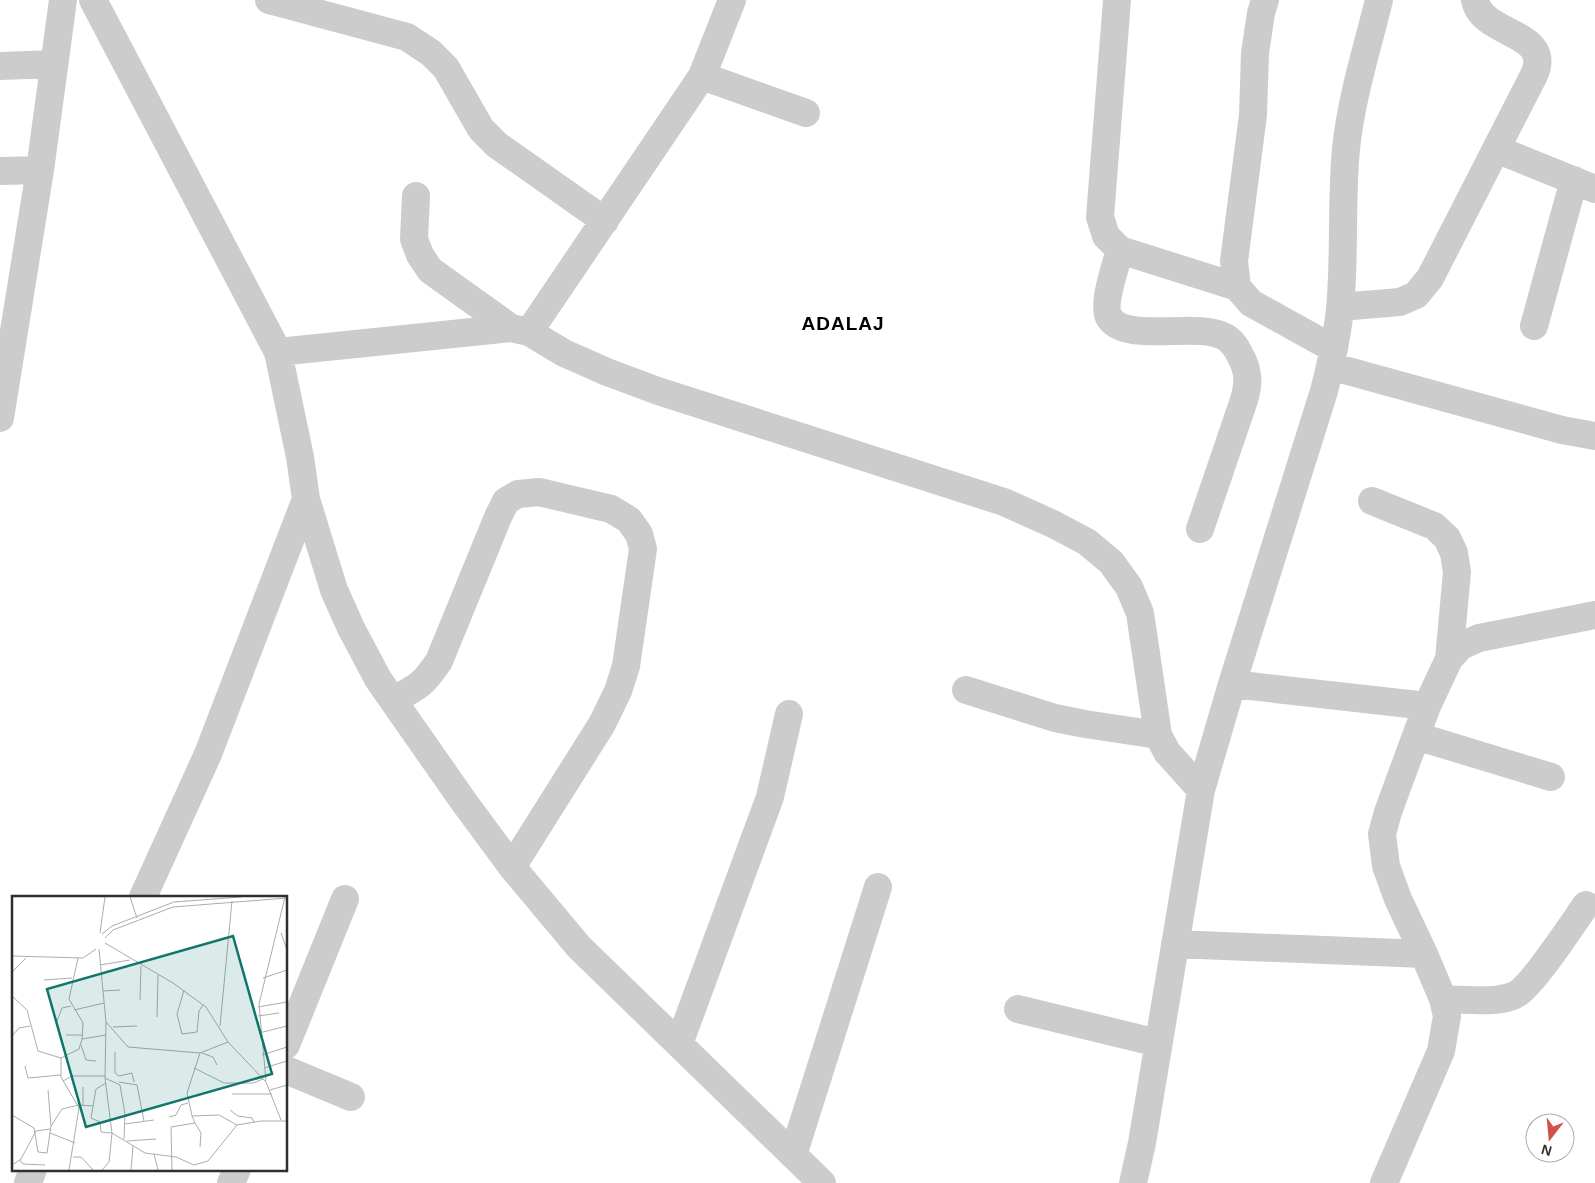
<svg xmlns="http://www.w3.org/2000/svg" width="1595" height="1183" viewBox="0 0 1595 1183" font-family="Arial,sans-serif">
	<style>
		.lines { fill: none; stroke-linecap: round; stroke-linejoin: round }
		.minor { stroke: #ccc; stroke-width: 28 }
		.labels { text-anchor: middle; stroke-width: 5; stroke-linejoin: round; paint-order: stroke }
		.district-label { font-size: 19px; font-weight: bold; letter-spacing: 1px; fill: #000; stroke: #fff }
		.inset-road { fill: none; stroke: #acacac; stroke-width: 1 }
		.view { fill: #0f766e; fill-opacity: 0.15; stroke: #0f766e; stroke-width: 2.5 }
		.inset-edge { fill: none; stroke: #2f2f2f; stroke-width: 2.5 }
	</style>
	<rect width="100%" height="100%" fill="#fff"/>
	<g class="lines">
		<path class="minor" d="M93,0L278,352L300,457L306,499L334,590L351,628L378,679L464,802L512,867L579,947L822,1183
			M269,0L407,37L431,53L446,68L481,129L497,145L605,221
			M732,0L702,76L529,332L564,353L607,372L658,391L1004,502L1053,524L1087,542L1111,562L1129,587L1140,613L1158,735L1167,752L1201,790
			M1117,0L1100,217L1106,236L1120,250L1237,287
			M1265,0L1261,13L1255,53L1253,115L1234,261L1237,287L1251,303L1334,349
			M0,66L54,64
			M702,76L806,113
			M1496,149L1595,189
			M0,171L40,170
			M416,196L414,239L420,255L430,270L511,328
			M1120,250C1116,264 1102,305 1109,317C1124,344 1196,322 1223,336C1232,340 1236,347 1240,355C1249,371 1249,383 1244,400L1200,529
			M1340,307L1400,302L1416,295L1430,278L1534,75C1554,31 1481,36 1475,0
			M1534,326L1574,180
			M278,352L511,328L529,332
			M1330,366L1562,430L1595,436
			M0,418L40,170L63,0
			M1372,501L1434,526L1447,538L1454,553L1457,572L1449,659
			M1232,684L1427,706L1449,659L1461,646L1479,638L1595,615
			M966,690L1055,718L1085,724L1158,735
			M393,700C418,687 423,685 439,661L498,517L506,501L518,494L539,492L611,509L629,520L639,534L643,549L626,666L618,691L602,724L512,867
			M1416,736L1551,777
			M143,897L208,754L306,499
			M1175,944L1424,954
			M1443,999C1464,999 1496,1004 1515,995C1531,988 1573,923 1586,905
			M1018,1009L1158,1043
			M679,1044L770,797L789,714
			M286,1045L345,899
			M286,1070L351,1097
			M793,1155L878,887
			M28,1183L33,1169
			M231,1183L237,1169
			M1133,1183L1142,1143L1201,790L1232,684L1324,391C1331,364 1337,337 1340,309C1345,256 1341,202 1346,149C1351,99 1367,49 1379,0
			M1384,1183L1441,1051L1447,1016L1443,999L1424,954L1398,899L1386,866L1382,834L1388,812L1427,706"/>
	</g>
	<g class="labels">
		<g class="district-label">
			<text x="843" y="330">ADALAJ</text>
		</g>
	</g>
	<g transform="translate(12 896)">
		<rect width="275" height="275" fill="#fff"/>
		<path class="inset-road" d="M118,1L125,22M88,37L93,1M269,37L275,54M90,38L100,30L162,6L229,1M93,42L101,34L161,11L275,2M93,47L161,87L194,111L216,146L254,186L269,224M87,53L94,126L93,182L100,237L97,266L90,274M0,60L71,62L84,53M66,62L57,103L71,127L70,143M88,69L118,64M0,76L14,62M251,82L275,74M32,84L60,82M172,94L165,118L170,138L185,136L187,115L191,109M91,95L108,94M0,100L15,114L26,155L49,162M128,104L129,70M246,111L275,106M62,114L92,107M246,120L267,117M145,121L146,79M45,125L50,112L59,110M94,126L116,151L188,157L175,197L180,220L207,219L225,229M208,130L220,5M101,131L125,130M247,137L275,130M54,139H71M0,140L7,132L18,130M69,149L74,164L84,165M103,156V177L107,180L120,177L122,186M188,157L216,146M190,157L201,161L205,169M250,159L275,151M13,170L16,182L49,179M182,172L212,187H241L251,183M252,172L275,165M93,182L108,189L113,218L112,243M51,185L60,180H93M254,185L247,108L273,1M107,186L125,189L132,225M94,187L84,193L79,222L88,226L89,236L100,237L133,257L164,261L182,269L196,265L225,229L249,225H275M71,191V209M36,194L39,230M258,194L275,189M220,198H260M218,214L226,220L240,222L242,226M0,219L22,232L26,256L35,257L39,230L50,213L67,209L81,210M157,221L164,219L169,209L176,207M183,227L189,237L188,251M113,228L142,224M38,237L63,247M115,245L144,243M142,258L146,274M61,261H69L81,274M8,264L11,268L33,269M0,269L9,263L24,235L38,233M57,274L67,212L49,181V162L67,153L70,143L94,139M119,274L121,250M160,274L159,231L183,227L180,220"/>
		<path class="view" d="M221,40L260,178L74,231L35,93Z"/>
		<rect width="275" height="275" class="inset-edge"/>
	</g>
	<g transform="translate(1550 1138) rotate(196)"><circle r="24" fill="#ffffff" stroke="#acacac"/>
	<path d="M0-4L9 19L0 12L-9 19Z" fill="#cf5148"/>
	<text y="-8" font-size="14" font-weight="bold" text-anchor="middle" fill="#2f2f2f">N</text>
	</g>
</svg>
